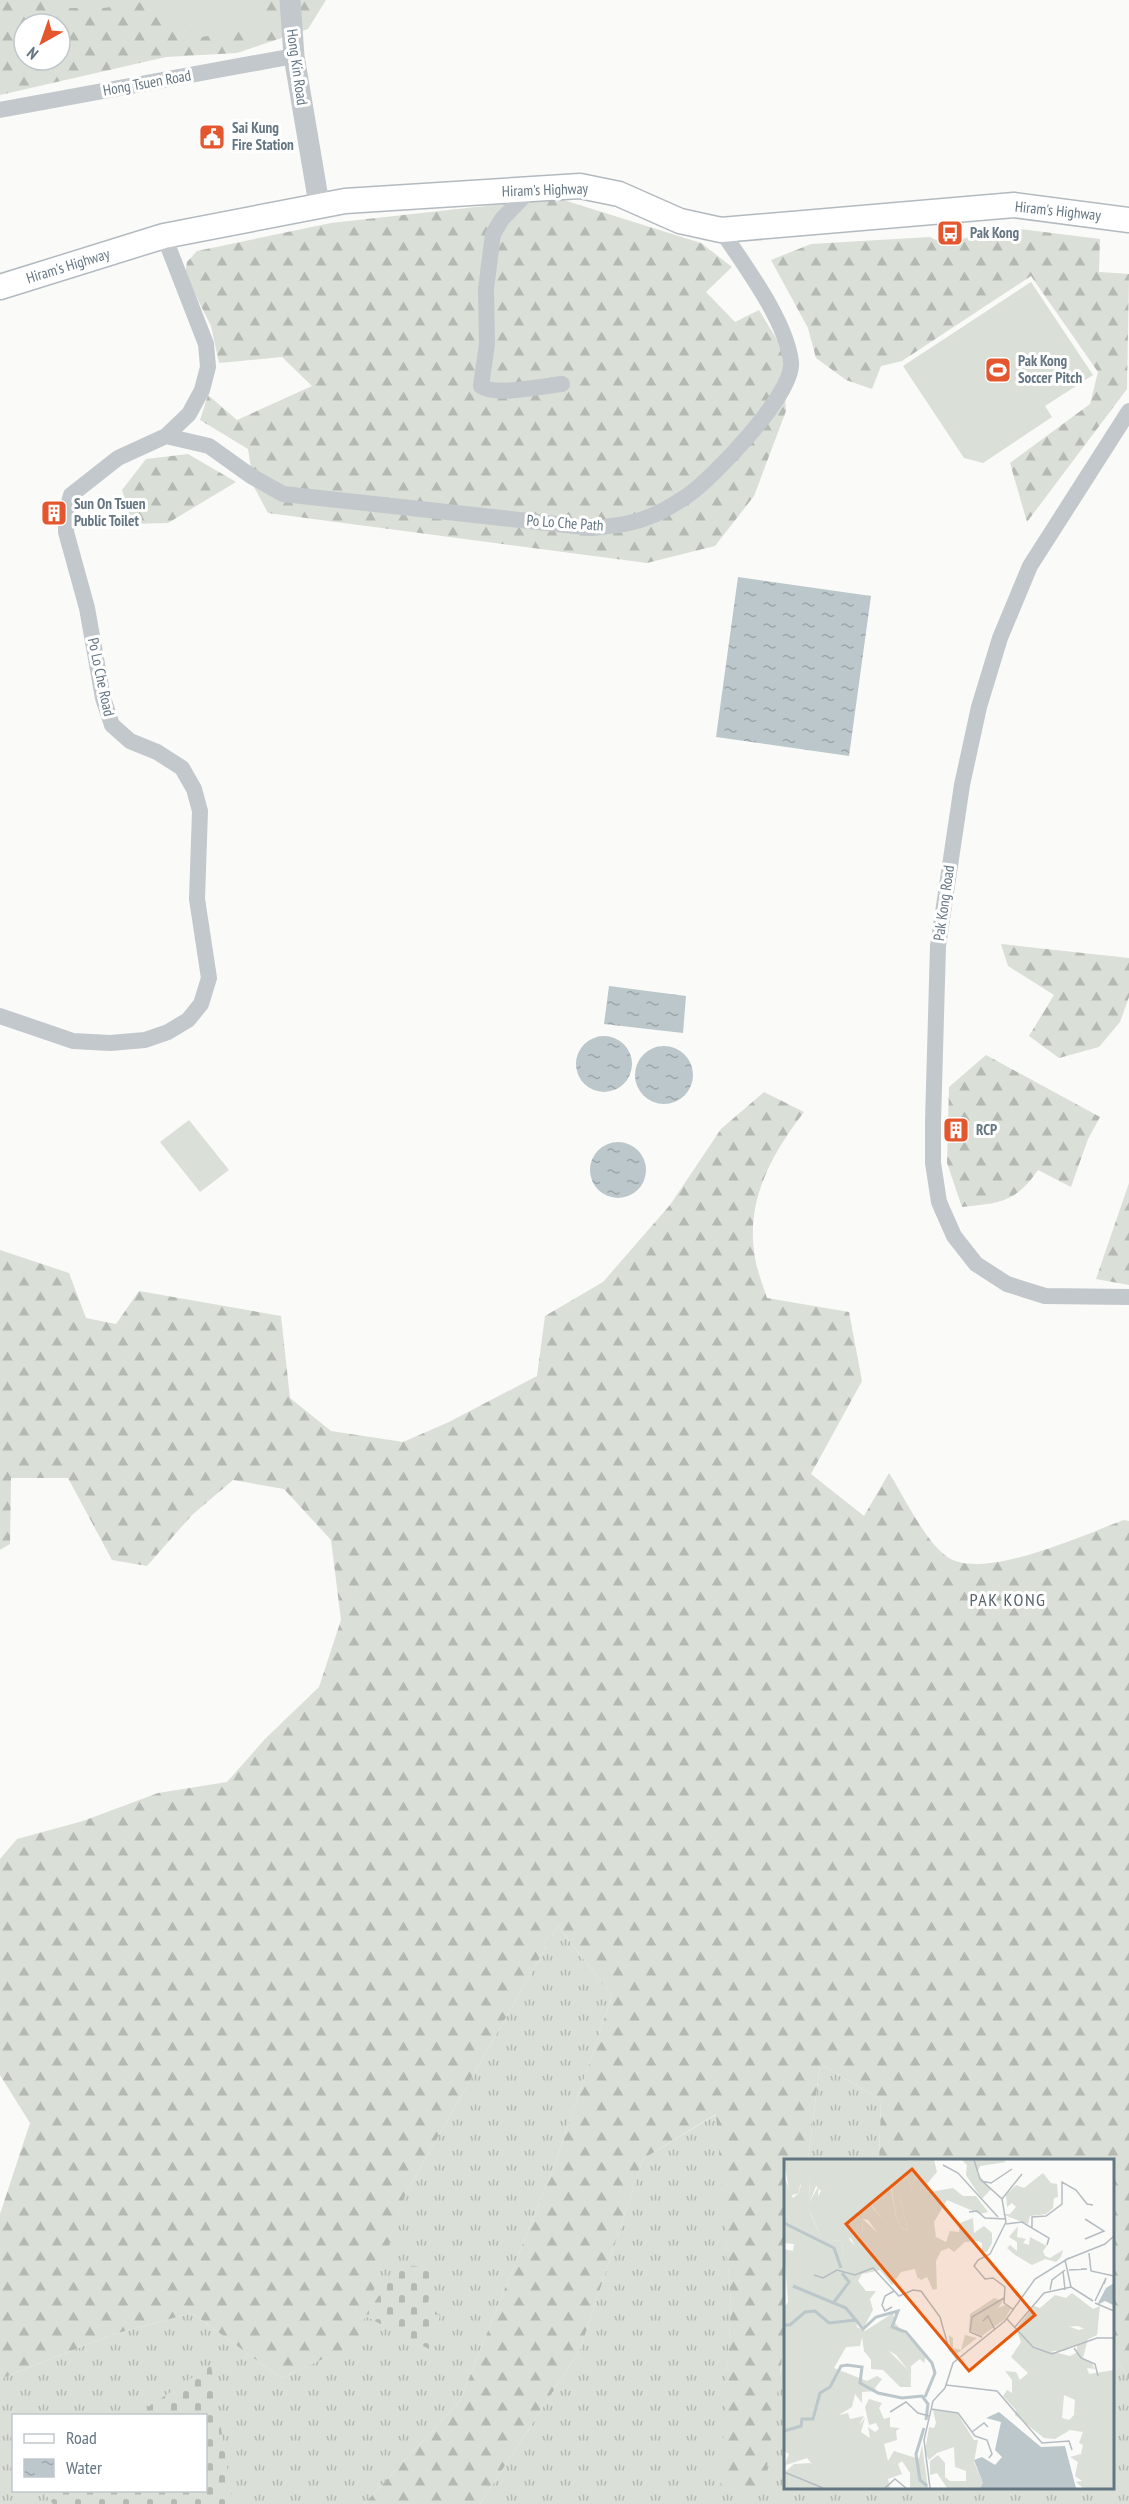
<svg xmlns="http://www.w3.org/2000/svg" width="1129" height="2504" viewBox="0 0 1129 2504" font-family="'PT Sans Narrow',sans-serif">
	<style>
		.grass { fill: url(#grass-tufts); fill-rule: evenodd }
		.forest { fill: url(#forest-firs); fill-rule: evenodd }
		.cemetery { fill: url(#cemetery-stones) }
		.pitch { fill: #dadfd7 }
		.water { fill: url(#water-ripples) }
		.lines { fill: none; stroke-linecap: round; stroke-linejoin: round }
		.secondary-casing { stroke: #b3babf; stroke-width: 27 }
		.minor { stroke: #c3c8cc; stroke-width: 16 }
		.tertiary { stroke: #c3c8cc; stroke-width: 21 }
		.secondary { stroke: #fff; stroke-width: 24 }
		.labels { text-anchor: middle; stroke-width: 6; stroke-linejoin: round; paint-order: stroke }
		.street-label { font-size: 15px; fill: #657683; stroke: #fff }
		.poi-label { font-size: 15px; font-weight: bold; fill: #657683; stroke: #fff; text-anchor: start }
		.quarter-label { font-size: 18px; letter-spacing: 1.5px; fill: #57646e; stroke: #fff }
		.inset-river { fill: none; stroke: #bbc7cb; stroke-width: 3 }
		.inset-road { fill: none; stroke: #b5bdc2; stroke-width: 1.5 }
		.view { fill: #e8590c; fill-opacity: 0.15; stroke: #e8590c; stroke-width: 3 }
		.inset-edge { fill: none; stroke: #657683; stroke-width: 3 }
	</style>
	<defs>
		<pattern id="grass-tufts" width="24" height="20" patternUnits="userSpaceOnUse" patternTransform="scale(1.5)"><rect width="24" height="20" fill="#dadfd7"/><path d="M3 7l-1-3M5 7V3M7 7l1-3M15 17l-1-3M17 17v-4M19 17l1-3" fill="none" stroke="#b4b9b4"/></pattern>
		<pattern id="forest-firs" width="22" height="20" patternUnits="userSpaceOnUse" patternTransform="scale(1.5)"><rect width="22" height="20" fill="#dadfd7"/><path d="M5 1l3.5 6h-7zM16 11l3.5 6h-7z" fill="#b4b9b4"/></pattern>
		<pattern id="cemetery-stones" width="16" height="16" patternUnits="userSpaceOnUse" patternTransform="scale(1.5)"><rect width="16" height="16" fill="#dadfd7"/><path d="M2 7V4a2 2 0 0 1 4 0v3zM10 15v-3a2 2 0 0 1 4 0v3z" fill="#b4b9b4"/></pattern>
		<pattern id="water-ripples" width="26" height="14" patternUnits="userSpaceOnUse" patternTransform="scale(1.5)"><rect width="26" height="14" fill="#bbc7cb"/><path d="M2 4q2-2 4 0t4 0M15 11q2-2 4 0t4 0" fill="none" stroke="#9ca6aa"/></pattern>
	</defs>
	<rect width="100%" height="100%" fill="#fafaf8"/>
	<path class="grass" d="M558,1926L612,1996L557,2158L460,2401L364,2504H0V2379L114,2334L192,2313L281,2378L355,2344L406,2193ZM14,2416H206V2490H14Z
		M820,2064L881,2100L879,2160H808Z
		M717,2114L731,2304L721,2493L781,2371L785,2338L786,2488H1112L1113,2352L1129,2380V2504H480L580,2350L643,2159Z"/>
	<path class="forest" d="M0,0H326L308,29L237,53L166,57L0,95ZM24,24H60V60H24Z
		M557,198L701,243L732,267L706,292L735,322L759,310L782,348L786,411L754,496L715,546L647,563L268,513L254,487L248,449L200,420L208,395L237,420L312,386L282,357L219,363L211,326L185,274L187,262L197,251L331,223Z
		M1011,228L1100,239L1099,272L1129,274L1127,389L1027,522L1010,463L1090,404L1098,372L1031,276L902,361L881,366L872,389L846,380L816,358L808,328L771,260L811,244L930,237C947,248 965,238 981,232C990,229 1001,229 1011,228Z
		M188,454L236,482L168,523L132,524L122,490L146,459Z
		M1001,944L1129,958V997L1120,1022L1099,1047L1059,1058L1029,1036L1054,995L1008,966Z
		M986,1055L1100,1117L1088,1139L1071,1187L1038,1170C1015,1203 1000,1203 962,1207L947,1163L949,1087Z
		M764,1092L804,1112C771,1155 745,1201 755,1258C757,1271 763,1285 767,1298L849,1312L862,1381L811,1474L864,1516L889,1473C905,1498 923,1538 946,1556C981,1583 1085,1534 1124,1520L1129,1521V2380L1113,2352L1112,2160H879L881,2100L820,2064L808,2160H786L785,2338L764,2489L720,2493L731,2304L716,2114L643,2159L580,2350L480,2504H364L460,2401L557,2158L612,1996L558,1926L406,2193L356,2344L281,2378L192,2313L114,2334L0,2379V2214L30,2123L0,2075V1859L17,1839L83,1821L158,1793L227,1782L265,1739L319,1687L341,1620L331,1540L284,1489L233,1480L192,1515L147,1566L112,1560L68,1478H11L10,1544L0,1550V1250L69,1273L86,1318L116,1324L139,1291L281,1316L290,1398L331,1431L403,1442L449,1422L537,1376L545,1316L603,1282L670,1205L721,1129Z
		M1129,1183V1285L1096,1279Z"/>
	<path class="cemetery" d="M400,2265L433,2267L428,2304L440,2316L429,2349L365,2316Z
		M211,2365L233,2504H53L43,2491L206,2490V2416L136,2415Z"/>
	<path class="pitch" d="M52,0H261L262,26L197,38L184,25L142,2L104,8H68Z
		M1031,282L1093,375L1045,406L1052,417L983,463L964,458L903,366Z
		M189,1120L229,1170L200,1192L160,1142Z"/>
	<path class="water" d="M738,577L871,596L849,756L716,737Z
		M609,986L686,996L683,1033L604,1024Z
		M576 1064a28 28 0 1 1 56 0a28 28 0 1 1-56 0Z
		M635 1075a29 29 0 1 1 58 0a29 29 0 1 1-58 0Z
		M590 1170a28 28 0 1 1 56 0a28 28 0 1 1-56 0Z"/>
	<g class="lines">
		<defs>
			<path id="secondary" d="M0,287L164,236L345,201L580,186L619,194L680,221L721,230L1014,205L1129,220"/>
		</defs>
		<use href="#secondary" class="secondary-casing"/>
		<path class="minor" d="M0,110L294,56
			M531,189L502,219L493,234L486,289L487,344L481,386C495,397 543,386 562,384
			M1129,411L1030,566L1000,638L979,707L962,785L938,946L933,1122V1163L939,1202L954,1236L976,1264L1007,1284L1045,1296L1129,1297
			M166,436L209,446L251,476L283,494L593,528C613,526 633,524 651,516C663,512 676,503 687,496C712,479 795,393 791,362C786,320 744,265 721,230
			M0,1016L73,1041L110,1043L145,1040L168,1032L188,1020L201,1004L209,978L197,899L200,811L194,789L182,768L157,752L130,741L112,725L103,698L87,608L66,532V513L71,495L118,458L166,436L189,414L202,390L208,367L206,344L164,236"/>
		<path class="tertiary" d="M290,0L294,56L319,204"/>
		<use href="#secondary" class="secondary"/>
	</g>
	<defs>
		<symbol id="civic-square" viewBox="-11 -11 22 22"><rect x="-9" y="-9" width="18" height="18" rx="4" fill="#e4572e" stroke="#fff"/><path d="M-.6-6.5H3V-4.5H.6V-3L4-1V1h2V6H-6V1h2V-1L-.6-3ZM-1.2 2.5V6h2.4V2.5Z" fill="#fff"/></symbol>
		<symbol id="bus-square" viewBox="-11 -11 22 22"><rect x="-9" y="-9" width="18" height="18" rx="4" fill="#e4572e" stroke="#fff"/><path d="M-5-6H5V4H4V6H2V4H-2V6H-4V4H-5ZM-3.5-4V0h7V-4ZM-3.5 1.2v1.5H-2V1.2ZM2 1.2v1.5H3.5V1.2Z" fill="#fff"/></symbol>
		<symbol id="stadium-square" viewBox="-11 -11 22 22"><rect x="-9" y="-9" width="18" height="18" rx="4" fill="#e4572e" stroke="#fff"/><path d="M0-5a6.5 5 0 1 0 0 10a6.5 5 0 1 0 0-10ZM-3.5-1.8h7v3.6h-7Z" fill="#fff"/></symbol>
		<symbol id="building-square" viewBox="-11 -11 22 22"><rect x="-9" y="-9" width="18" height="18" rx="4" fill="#e4572e" stroke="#fff"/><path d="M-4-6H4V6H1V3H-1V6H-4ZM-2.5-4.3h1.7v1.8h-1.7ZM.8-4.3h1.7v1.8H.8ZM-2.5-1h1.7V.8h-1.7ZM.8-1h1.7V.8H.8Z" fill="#fff"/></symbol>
	</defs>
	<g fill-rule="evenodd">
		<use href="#civic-square" x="197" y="122" width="30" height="30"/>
		<use href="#bus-square" x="935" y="218" width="30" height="30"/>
		<use href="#stadium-square" x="983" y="355" width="30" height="30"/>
		<use href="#building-square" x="39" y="498" width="30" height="30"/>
		<use href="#building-square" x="941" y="1115" width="30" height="30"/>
	</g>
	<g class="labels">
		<g class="street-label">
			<text transform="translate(297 67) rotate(82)" y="5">Hong Kin Road</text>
			<text transform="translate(147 83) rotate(-10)" y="5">Hong Tsuen Road</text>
			<text transform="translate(545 190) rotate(-2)" y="5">Hiram's Highway</text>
			<text transform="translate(1058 211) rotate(6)" y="5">Hiram's Highway</text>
			<text transform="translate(68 266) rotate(-17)" y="5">Hiram's Highway</text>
			<text transform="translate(565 523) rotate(4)" y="5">Po Lo Che Path</text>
			<text transform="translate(101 677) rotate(78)" y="5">Po Lo Che Road</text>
			<text transform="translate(944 903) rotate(-82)" y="5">Pak Kong Road</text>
		</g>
		<g class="poi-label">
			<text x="232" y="133">Sai Kung<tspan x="232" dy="17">Fire Station</tspan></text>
			<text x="970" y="238">Pak Kong</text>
			<text x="1018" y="366">Pak Kong<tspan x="1018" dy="17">Soccer Pitch</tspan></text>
			<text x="74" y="509">Sun On Tsuen<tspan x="74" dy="17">Public Toilet</tspan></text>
			<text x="976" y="1135">RCP</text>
		</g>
		<g class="quarter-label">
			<text x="1008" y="1606">PAK KONG</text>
		</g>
	</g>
	<g transform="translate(784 2159)">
		<rect width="330" height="330" fill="#fafaf8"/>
		<path d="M0,1H123L136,10L126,30L115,36L124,71L117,69L112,57L107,27L102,47L107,61L105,68L87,46L102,76L96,77L84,61L79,60L78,78L71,74L65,80L71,87V99H65L59,94L58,82L42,81L36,76L26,52L37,32L32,27L25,45L26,19L16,26L15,34L6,37ZM178,1H219L222,3L196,7L193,14L207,30L198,40L182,16L183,6Z" fill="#dadfd7"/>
		<path d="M150,1L153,13L142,26L145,33L169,29L179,37H192L204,53L196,55L163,41L150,63L152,78L162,83L166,72L175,73L176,64L189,59L190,74L200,67L208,74V84L203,93H198V84L194,82L181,83L170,93L165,89L157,92L152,102L153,130L149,131L143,118L137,121L133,118L131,110L117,113L108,126L96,111L78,115L74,122L82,132H92L86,140L89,151L80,168L72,161L71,173L78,178L76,187L62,188L50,209L83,222L93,217L98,220L91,229L93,232L78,233V244L71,235L68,248L55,256L64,254L66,260L80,257L75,266L81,259L77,273L86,279L84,268L91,273L95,270L92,264L85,266L81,248L85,240L98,244L95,249L100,260L106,258V268L116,269L112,272L113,281L100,285L104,302L110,292L135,300L138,286L144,329H126V314L118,302L114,305L118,315L104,320L106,329H0V306L5,295L0,292V149L4,143L0,90L9,92L10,85L0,84V17L9,39L15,34L19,17L26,19L25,44L35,26L33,46L26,53L36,76L43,81L58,82L59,94L66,99L71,98V87L62,70L78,77L79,60L96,76H101L84,48L86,46L105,67L100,33L105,20L112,57L117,69L124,71L115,36L118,31L126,30L136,10L121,2ZM23,299L31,309L26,310L25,321L1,311L2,306ZM259,14L267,24L273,25L274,38L270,39L269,49L262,55L246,57L244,65L218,55H226L232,48L228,44L223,48L222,36L232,26L240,29ZM234,67L233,78L242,80L239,84L245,86L246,78L263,87L259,92L261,97L266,99L279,91L277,98L272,103L261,100L248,106L231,96L223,89L226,86L233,92V83L225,78ZM288,134L309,150L316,147L313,175L294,167L238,171L250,188L286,197L292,194L294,183L304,180L299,199L307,203L311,210L303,209L305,215L330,211V329H299L292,323L298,322L291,317L294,303L286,298L297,295L299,286L295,284L299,273L286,271L271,280L260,279L231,256L232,251L219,237L223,231L228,234V221L221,212L232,213L236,221L244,214L227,198L237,183L232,170L250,147L256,149L271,136L282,139ZM280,236L291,241L290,256L285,261L278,259ZM210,139L219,142L214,149L221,146L227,149L221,160L198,177L185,171L186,155ZM165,176L169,179V189L177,191L181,176L193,179L171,196L166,189ZM99,186L125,212L127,228H116L99,211L87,210V201L80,192L93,191ZM149,251L173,254L190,281H194L190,303L199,324L196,329H163L153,314L146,316V302L154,296L161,304V318L166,322H182V312L171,308L170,288L153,294L145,301L141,293L145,268L150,269L152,264Z" fill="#dadfd7" fill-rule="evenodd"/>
		<path d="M114,10L127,13L123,28L112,19L108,23L104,16V13ZM26,304L31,307L24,322L2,312L10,305Z" fill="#dadfd7"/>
		<path d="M109,154L111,164L142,197L140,204L136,200L127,207V228L125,212L112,196L99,188L90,197L80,192L78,178L67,175L63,165L72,161L73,168L81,172Z" fill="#dadfd7"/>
		<path d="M270,153L277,165L295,171L314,165L313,176L280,192H264L249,187L235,168L247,159Z" fill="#dadfd7"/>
		<path d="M330,124L329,146L321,142L313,146L322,129ZM215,253L257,288L281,287L292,329H196L199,324L190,301L198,298L211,306L218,298L211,291L217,263L202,259Z" fill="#bbc7cb"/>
		<path class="inset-river" d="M0,64L50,89L57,109M9,127L62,149L79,170L92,158L114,152L108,168L122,173L148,204L151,214L141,238M50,143L65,123L58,114M0,166H6L21,153L31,152L45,164L72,161M140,269L132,295L136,321L143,327M0,272L17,267L18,260H29L36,234L46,228L57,207L63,206L78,208L76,224L94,234L118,239L138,237L144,245L142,261"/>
		<path class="inset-road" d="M190,1L196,20L218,40L222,63L206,95L194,101L190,107L201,120L209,119L221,128L220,144L230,151M159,6L174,14L214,58M197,22L207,24L228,10M218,40L238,15M185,53L193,52L201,59L222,60M301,60L320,72L301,80M222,65L238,63L265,79L263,86M248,69V58L262,57L278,45V23L292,31L303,45L309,46M305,94L307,112L330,117M281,101L287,128L309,142M281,101L321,85L330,77M285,111L303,110H297M279,112L281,131M30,116L39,119L53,111L71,116L89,109L115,137L129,131L137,132L156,158L165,190L173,200M266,131L268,121L281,111M311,142L322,119L320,125M311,144L330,152M108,148L101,152L98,146L101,137L110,132M223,160L249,188L268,195L313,179H330M199,162L204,157L211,171M231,168L260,134L287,128M198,178L186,173L188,158L220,139M290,189L297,199L311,205L314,217M162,226L213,232L258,284L285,282L288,291M147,250L174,254L191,277L203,281L208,295L205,299M106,253L122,243L134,254L145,257M188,273L200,264L204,268M0,313L39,329M101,329L111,320L122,329M146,329L140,281L149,242L161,229L169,204L221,162L251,120L285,99"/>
		<path class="view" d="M128,10L251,156L185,212L62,65Z"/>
		<rect width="330" height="330" class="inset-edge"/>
	</g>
	<rect x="12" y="2414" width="195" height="78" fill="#ffffff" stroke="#c1c8cd" stroke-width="1.5"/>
	<rect x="24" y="2434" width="30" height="9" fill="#ffffff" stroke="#c1c8cd" stroke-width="1.5"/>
	<text x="66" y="2444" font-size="18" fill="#657683">Road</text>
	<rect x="24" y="2459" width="30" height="18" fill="url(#water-ripples)" stroke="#c1c8cd" stroke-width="1.5"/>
	<text x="66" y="2474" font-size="18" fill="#657683">Water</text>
	<g transform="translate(42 42) rotate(220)"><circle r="28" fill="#ffffff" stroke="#c1c8cd" stroke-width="1.5"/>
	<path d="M0-4.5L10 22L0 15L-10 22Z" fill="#e4572e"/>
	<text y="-9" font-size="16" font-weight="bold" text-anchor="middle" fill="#657683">N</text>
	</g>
</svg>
